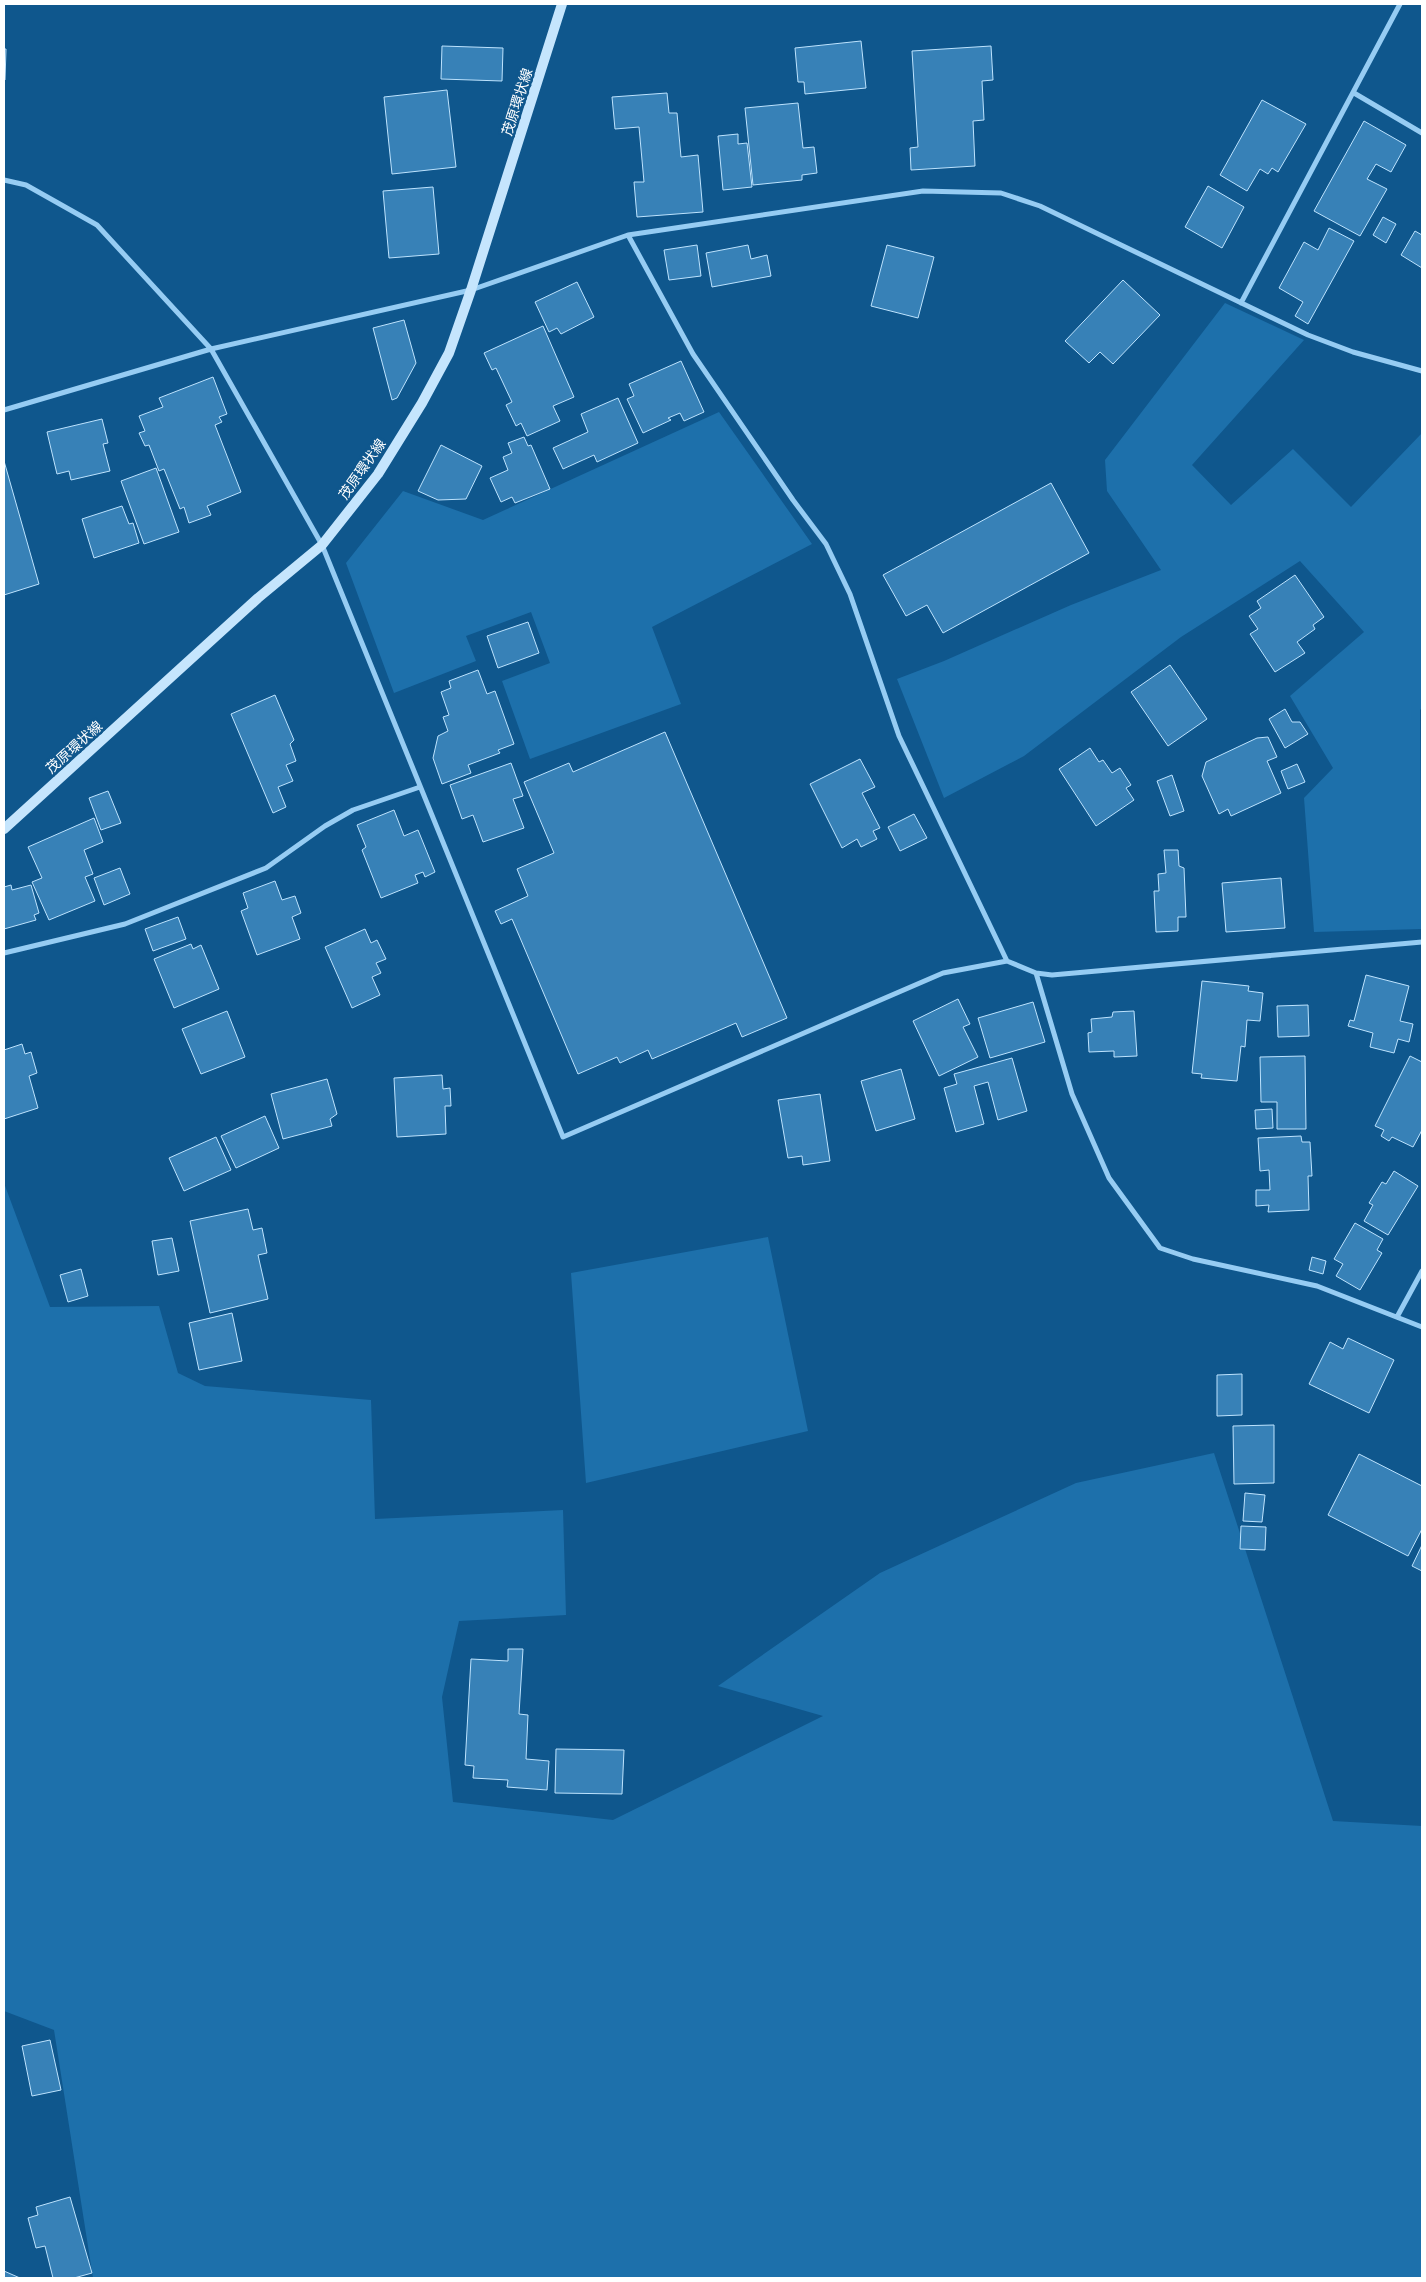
<svg xmlns="http://www.w3.org/2000/svg" width="1426" height="2282" viewBox="0 0 1426 2282" font-family="Helvetica,'Noto Sans JP',sans-serif">
	<style>
		.green { fill: #1d70ab }
		.building { fill: #3781b7; stroke: #bde3fe }
		.lines { fill: none; stroke-linecap: round; stroke-linejoin: round }
		.minor { stroke: #96ccf3; stroke-width: 5 }
		.secondary { stroke: #c5e5fd; stroke-width: 10 }
		.labels { text-anchor: middle; stroke-width: 5; stroke-linejoin: round; paint-order: stroke }
		.street-label { font-size: 14px; fill: #fff; stroke: #0f578d }
	</style>
	<rect width="100%" height="100%" fill="#0f578d"/>
	<path class="green" d="M1225,303L1304,340L1192,465L1231,505L1293,449L1351,507L1422,433V708L1420,710L1422,929L1314,932L1304,798L1333,768L1290,696L1364,632L1300,561L1181,637L1024,756L944,798L897,679L944,661L1071,605L1161,570L1107,491L1105,460Z
		M719,412L812,544L652,627L681,704L530,759L502,681L550,663L531,612L466,636L476,661L394,693L346,563L403,491L483,520Z
		M4,1183L50,1307L159,1306L178,1373L205,1386L371,1400L375,1519L563,1510L566,1615L459,1621L442,1697L453,1802L613,1820L823,1716L718,1686L880,1573L1076,1483L1214,1453L1333,1821L1422,1826V2278H93L54,2030L4,2011Z
		M768,1237L808,1431L586,1483L571,1273Z"/>
	<path class="building" d="M861,41L866,88L805,94L804,82H798L795,48Z
		M442,46L503,48L502,81L441,79Z
		M991,46L993,80L982,81L984,120L973,121L975,166L911,170L910,148L918,147L912,51Z
		M4,49H6L5,80H4Z
		M447,90L456,167L392,174L384,97Z
		M667,93L669,113H677L681,157L698,155L703,212L637,217L634,182H644L639,127L615,129L612,97Z
		M1262,100L1306,124L1278,172L1272,168L1268,174L1260,169L1247,191L1220,175Z
		M798,103L803,148L814,147L817,173L802,175V180L753,185L745,108Z
		M1364,121L1406,145L1391,172L1376,164L1367,179L1387,189L1360,236L1314,211Z
		M738,134V144L747,143L752,187L723,190L718,136Z
		M1208,186L1244,207L1222,248L1185,227Z
		M433,187L439,254L389,258L383,191Z
		M1383,217L1396,224L1386,243L1373,235Z
		M1329,228L1354,241L1308,324L1295,316L1303,302L1279,288L1304,242L1318,250Z
		M1415,231L1422,235V268L1401,255Z
		M697,245L701,276L669,280L664,250Z
		M748,245L751,259L767,255L771,276L712,287L706,253Z
		M887,245L934,257L918,318L871,306Z
		M1123,280L1160,315L1113,364L1100,352L1089,363L1065,341Z
		M577,282L594,317L561,334L557,328L549,332L535,302Z
		M404,320L416,363L397,398L392,400L373,328Z
		M543,326L574,397L553,406L560,421L527,436L521,423L516,426L506,405L512,402L496,368L492,370L484,353Z
		M681,361L704,412L684,421L680,413L668,418L671,420L643,433L627,399L634,396L629,384Z
		M213,377L227,414L219,417L222,422L215,425L241,492L207,506L211,515L189,523L184,507L180,509L164,469L159,471L149,445L145,446L139,433L145,431L139,416L163,407L159,398Z
		M618,398L638,443L597,462L594,455L563,469L553,448L588,432L581,414Z
		M102,419L108,443L103,444L110,471L71,480L69,471L57,474L47,432Z
		M524,437L528,446L531,445L550,489L515,503L512,497L501,502L490,478L508,470L503,457L512,453L508,443Z
		M441,445L482,466L466,499L438,500L418,491Z
		M4,461L39,584L4,595Z
		M156,468L179,532L144,544L121,481Z
		M1051,483L1089,553L943,633L927,605L906,616L883,575Z
		M122,506L129,524L133,523L139,543L94,558L82,519Z
		M1295,575L1324,617L1313,625L1315,629L1297,642L1305,653L1275,672L1250,634L1258,629L1249,616L1261,608L1257,601Z
		M528,622L539,653L498,668L487,636Z
		M1170,665L1207,719L1168,746L1131,692Z
		M478,670L487,694L495,691L514,744L498,750L500,753L468,765L471,773L442,784L433,758L438,736L448,731L443,717L449,715L441,692L451,688L449,681Z
		M275,695L294,740L290,744L296,761L286,765L293,781L278,787L286,807L273,813L231,714Z
		M1285,709L1292,722H1300L1308,734L1285,748L1269,719Z
		M665,732L787,1018L742,1037L736,1023L652,1059L648,1050L620,1063L617,1057L578,1074L512,919L501,924L495,911L528,896L517,869L554,853L524,782L569,763L573,772Z
		M1268,737L1277,757L1267,761L1281,793L1231,816L1228,809L1219,814L1202,776L1206,762L1257,738Z
		M1090,748L1099,762L1103,760L1112,773L1120,768L1131,785L1126,788L1134,800L1096,826L1059,769Z
		M860,759L875,787L862,793L880,828L873,831L877,839L861,847L857,839L842,848L810,784Z
		M511,763L523,796L513,799L524,828L483,842L473,815L462,819L450,785Z
		M1297,764L1305,782L1288,789L1281,771Z
		M1172,775L1184,811L1170,816L1157,781Z
		M108,791L121,823L101,830L89,798Z
		M394,810L404,836L418,830L435,872L425,877L423,872L415,875L418,883L381,898L362,850L366,847L357,825Z
		M914,814L927,838L900,851L888,827Z
		M94,818L103,842L84,850L93,874L85,877L95,901L49,920L32,882L42,878L28,847Z
		M1164,850H1178L1179,866L1184,868L1186,917H1178V931L1156,932L1154,891H1159L1158,874L1166,873Z
		M120,868L130,894L104,905L94,878Z
		M1281,878L1285,928L1226,932L1222,883Z
		M275,881L282,900L295,896L301,913L292,917L300,939L257,955L241,911L248,908L243,893Z
		M11,885L12,890L31,885L39,913L34,915L36,920L4,929V887Z
		M178,917L186,939L153,951L145,929Z
		M365,929L371,943L377,940L386,959L376,963L381,973L372,977L380,995L352,1008L325,947Z
		M191,944L193,949L201,945L219,989L174,1008L154,959Z
		M1366,975L1409,986L1400,1021L1413,1024L1409,1042L1398,1039L1394,1053L1370,1047L1373,1033L1348,1026L1350,1020L1354,1021Z
		M1202,981L1249,986L1248,991L1263,993L1260,1021L1247,1020L1245,1047L1241,1046L1237,1081L1201,1078L1202,1074L1192,1073Z
		M958,999L970,1024L963,1027L978,1057L939,1076L913,1021Z
		M1033,1002L1045,1042L990,1058L978,1018Z
		M1308,1005L1309,1036L1278,1037L1277,1006Z
		M227,1011L245,1057L201,1074L182,1029Z
		M1134,1011L1137,1056L1114,1057V1051L1089,1052L1088,1033L1092,1032L1091,1019L1112,1017L1113,1012Z
		M22,1044L25,1054L31,1052L37,1073L29,1076L38,1108L4,1119V1050Z
		M1305,1056L1306,1129H1277V1102H1261L1260,1057Z
		M1410,1056L1422,1062V1130L1413,1147L1392,1137L1389,1141L1381,1136L1384,1130L1375,1126Z
		M1012,1058L1027,1111L998,1120L988,1082L974,1086L984,1124L956,1132L944,1088L957,1084L954,1074Z
		M901,1069L915,1119L876,1131L861,1081Z
		M442,1075L443,1089L450,1088L451,1106H445L446,1134L397,1137L394,1078Z
		M327,1079L337,1114L330,1119L332,1126L283,1139L271,1094Z
		M820,1094L830,1161L803,1165L802,1156L788,1158L778,1100Z
		M1272,1109L1273,1128L1256,1129L1255,1110Z
		M265,1116L279,1148L236,1168L221,1136Z
		M1301,1136L1302,1142H1310L1312,1176H1308L1309,1210L1268,1212L1269,1205L1256,1206V1190H1270L1269,1170L1260,1171L1258,1138Z
		M216,1137L231,1170L184,1191L169,1158Z
		M1394,1171L1418,1186L1388,1235L1364,1221L1373,1205L1369,1203L1382,1182L1386,1184Z
		M248,1209L253,1230L262,1228L267,1253L258,1255L268,1299L210,1313L190,1221Z
		M1355,1223L1383,1239L1377,1250L1382,1253L1360,1290L1336,1276L1343,1264L1334,1259Z
		M172,1238L179,1271L158,1275L152,1241Z
		M1312,1257L1326,1261L1323,1274L1309,1270Z
		M81,1269L88,1296L68,1302L60,1275Z
		M232,1313L242,1361L199,1370L189,1323Z
		M1348,1338L1394,1360L1369,1413L1309,1384L1330,1342L1343,1349Z
		M1242,1374V1415L1217,1416V1375Z
		M1274,1425V1483L1234,1484L1233,1426Z
		M1359,1454L1422,1486V1529L1408,1556L1328,1515Z
		M1245,1493L1265,1495L1262,1522L1243,1521Z
		M1241,1526L1266,1527L1265,1550L1240,1549Z
		M1422,1545V1571L1412,1566Z
		M508,1649H523L519,1714L528,1715L526,1759L549,1761L547,1790L507,1787L508,1780L473,1778L474,1766L465,1765L471,1659L508,1661Z
		M556,1749L624,1750L622,1794L555,1793Z
		M50,2040L61,2090L32,2096L22,2046Z
		M70,2197L92,2273L74,2278H53L45,2246L36,2248L28,2218L38,2215L36,2207Z
		M4,2271L20,2278H4Z"/>
	<g class="lines">
		<path class="minor" d="M1354,93L1422,133
			M4,180L26,185L97,225L211,349L322,545L563,1137L943,973L1007,961L1036,973L1052,975L1422,942
			M628,235L693,354L793,500L826,544L850,594L899,736L1007,961
			M1241,303L1400,4
			M4,410L211,349L471,290L628,235L923,191L1001,193L1040,206L1308,335L1353,352L1422,371
			M4,953L125,924L266,868L325,826L353,810L420,787
			M1036,973L1072,1094L1109,1178L1160,1248L1193,1259L1317,1286L1422,1327
			M1397,1317L1422,1271"/>
		<path class="secondary" d="M4,829L258,598L322,545L378,474L422,403L449,353L471,290L562,4"/>
	</g>
	<g class="labels">
		<g class="street-label">
			<text transform="translate(517 102) rotate(-72)" y="5">茂原環状線</text>
			<text transform="translate(362 469) rotate(-55)" y="5">茂原環状線</text>
			<text transform="translate(74 747) rotate(-42)" y="5">茂原環状線</text>
		</g>
	</g>
	<rect width="1426" height="2282" fill="none" stroke="#ffffff" stroke-width="10"/>
</svg>
